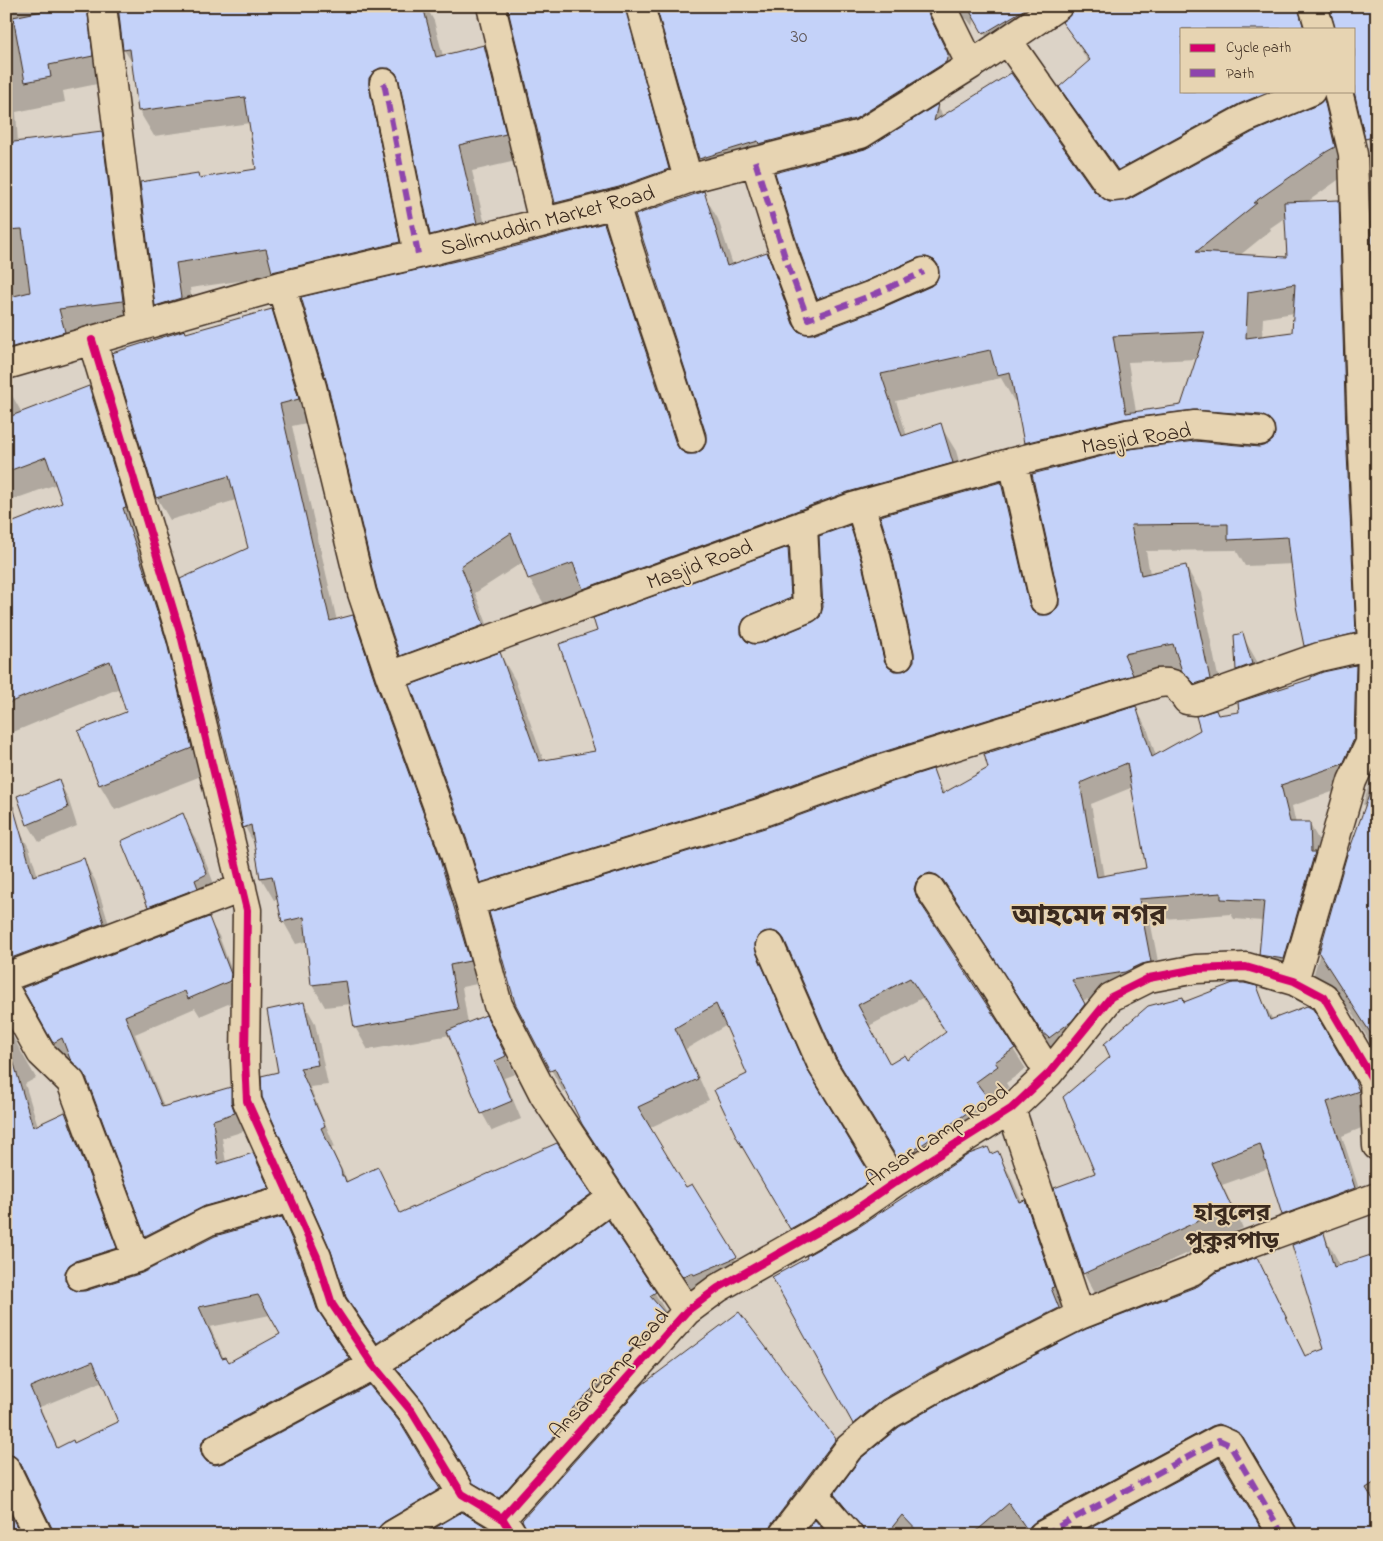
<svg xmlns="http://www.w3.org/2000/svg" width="1383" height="1541" viewBox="0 0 1383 1541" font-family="'Indie Flower','Noto Sans Bengali',sans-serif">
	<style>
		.shadow { fill: #0003; fill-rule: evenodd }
		.building { fill: #c4d2f9; stroke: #3b2a1e; fill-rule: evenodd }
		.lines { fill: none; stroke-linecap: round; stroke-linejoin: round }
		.street-casing { stroke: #3b2a1e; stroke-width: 31 }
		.street { stroke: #e7d4b2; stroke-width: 28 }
		.quiet { stroke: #8e44ad; stroke-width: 6; stroke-dasharray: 12 6; stroke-linecap: butt }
		.cycleway-casing { stroke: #e7d4b2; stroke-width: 11 }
		.cycleway { stroke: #d6006c; stroke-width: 8 }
		.labels { text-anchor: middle; stroke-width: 4; stroke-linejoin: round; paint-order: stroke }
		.number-label { font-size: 20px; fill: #5d5455 }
		.street-label { font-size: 22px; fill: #3b2a1e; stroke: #e7d4b2 }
		.neighbourhood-label { font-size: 24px; font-weight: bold; fill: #3b2a1e; stroke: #e7d4b2 }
		.district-label { font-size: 28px; font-weight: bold; fill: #3b2a1e; stroke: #e7d4b2 }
	</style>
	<rect width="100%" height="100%" fill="#dcd3c7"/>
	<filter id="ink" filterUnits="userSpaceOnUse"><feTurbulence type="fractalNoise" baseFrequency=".02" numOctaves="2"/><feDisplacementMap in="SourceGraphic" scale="10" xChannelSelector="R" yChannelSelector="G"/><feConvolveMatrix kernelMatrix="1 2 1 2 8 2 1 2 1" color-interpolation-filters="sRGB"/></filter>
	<g filter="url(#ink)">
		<path class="shadow" d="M6,6H426L434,21L443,56L484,47L499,72L520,160L472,171L491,249L446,260L431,234L403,94L396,93L414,268L275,276L190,288L195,324L171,331L157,305L197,174L200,179L257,170L250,123L154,136L139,111L134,65L124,50L120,16H116L107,82L63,91L65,102L16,112L18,143L101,132L116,158L137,327L7,380Z
			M506,6H1062L999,59L975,17L973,27L967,19L959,16L941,31L942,39L962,80L714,184L700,158L660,16H650L683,195L571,228L556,203L510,12Z
			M1178,6H1306L1312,29H1182V91H1354L1377,6V156L1367,138L1358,101H1324L1339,127L1341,178L1307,202L1338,201L1353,228L1367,583L1339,585L1353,588L1363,606L1365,650L1316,663L1306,645L1294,564L1245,566L1236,550L1146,551L1150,574L1186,567L1201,593L1224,706L1211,710L1199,698L1183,671L1138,681L1147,701L889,781L770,824L497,908L481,882L500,654L515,680L544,761L596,752L599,632L788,549L803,575L806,627L821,618L849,526L864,553L876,588L895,672H903L911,668L1001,483L1016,509L1040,616H1048L1055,613L1060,606L1061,596L1033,474L1259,448L1267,447L1273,441L1209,436L1139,445L1040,469L1025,443L1016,400L1014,401L1001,378L896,401L907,436L940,425L956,451L967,489L863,519L599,615L585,590L544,604L529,578L523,562L475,593L498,652L416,682L401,655L491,254L604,225L619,251L685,454L696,455L704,450L708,442L703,193L718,219L733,265L766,253L782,280L801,334L813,335L883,309L882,307L834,325L818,298L866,150L937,106L944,117L1093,192L1108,203H1123L1135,197L1076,113L1061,87L1089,63L1065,24ZM1324,100L1318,106L1172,176L1171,174L1253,130ZM1286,217L1288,259L1239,256L1271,230L1270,228ZM870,278V281L821,299V296ZM1294,313L1293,334L1262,337L1263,318ZM1197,359L1182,406L1136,412L1128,362Z
			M271,310L284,333L311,422L292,426L337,621L352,616L365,638L450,877L482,983L462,987L468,1024L495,1034L515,1074L504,1078L521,1119L492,1131L482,1113L450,1035L368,1050L355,1027L351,1004L325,1007L312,984L308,941L296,944L283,921L278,900H274L261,878L256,847L245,827L249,549L236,500L170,520L157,498L187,334Z
			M6,385L22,413L89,387L104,413L163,609L206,774L115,810L100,785L79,732L128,713L120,688L6,735V526L63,504L57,484L6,502Z
			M1242,635L1270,684L1273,692L1355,666L1367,687L1355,784L1292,806L1296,824L1309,823L1321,844L1296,980L1272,975L1260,954L1263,921L1234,919L1231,914L1150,920L1162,982L1138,993L1083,1000L1096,1026L1054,1052L956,901L950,896L927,904L926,911L927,915L1026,1069L1006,1083L1009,1088L989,1102L999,1119L912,1181L849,1079L792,954L785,951L766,965L767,974L817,1090L884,1200L803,1249L738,1137L749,1075L727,1025L686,1049L709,1100L649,1128L686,1189L692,1186L747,1279L696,1297L596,1145L567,1090L563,1092L516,1003L765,829L932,771L945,794L1135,708L1147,728L1156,756L1202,731L1219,716L1240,714L1254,698L1237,669ZM1133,787L1148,869L1104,877L1091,804ZM922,998L946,1033L908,1061L890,1065L869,1026Z
			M1375,772H1377V1054L1351,1010L1327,995L1314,973L1349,853L1366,809L1363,804L1368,787Z
			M6,779L11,793L6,795Z
			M58,780L68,798L77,826L39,842L28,824Z
			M182,815L197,841L221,901L209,906L212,914L164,933L149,906Z
			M18,828L29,848L38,876L83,860L95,880L115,943L6,986V832Z
			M208,919L219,936L240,993V999L200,1016L195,1008L135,1034L164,1107L230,1089L240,1107L241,1121L244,1131L222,1138L226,1163L253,1155L263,1172L278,1206L157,1253L147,1236L91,1088L82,1077L70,1057L64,1060L24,988Z
			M1256,988L1273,1020L1312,1010L1371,1110V1124L1342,1136L1366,1211L1296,1236L1283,1214L1269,1168L1222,1185L1243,1228L1096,1295L1084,1273L1096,1173L1182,999L1185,1003Z
			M304,1003L315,1023L328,1085L310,1087L335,1147L331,1148L348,1182L378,1168L401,1214L590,1195L601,1214L390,1362L347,1297L279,1073Z
			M6,1025L36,1078L25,1084L38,1126L65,1113L76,1133L127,1268L80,1285L76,1292H85L144,1273L281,1218L293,1238L313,1284L327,1325L361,1380L214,1460L212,1465L439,1489L451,1509L407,1535H54L53,1528L28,1476L20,1473L6,1478ZM270,1315L282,1334L229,1364L224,1359L210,1327ZM103,1381L120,1423L74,1444L58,1448L40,1407Z
			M997,1153L1010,1175L1022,1202L1024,1201L1037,1223L1066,1309L867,1445L773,1277Z
			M1323,1234L1336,1257L1339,1266L1377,1258V1535L1298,1527L1258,1459L1250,1453L1231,1446L1064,1535H864L848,1517L836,1494L1198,1287L1256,1259L1269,1281L1306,1357L1326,1349Z
			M655,1293L666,1312L663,1313L675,1332L510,1516L486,1502L438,1423L409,1388L398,1369Z
			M835,1440L848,1462L793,1535H532Z
			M6,1504L21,1535H6Z"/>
		<path class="building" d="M41,6H87L93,56L49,65L51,77L25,82L13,17L42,11Z
			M118,6H423L436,57L484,45L506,134L459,145L477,223L430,235L399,80L396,73L389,68H380L374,71L369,78V86L400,242L272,272L266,249L176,263L181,298L155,306L140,182L198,173L199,178L256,169L245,97L138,111L130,49L123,50Z
			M507,6H625L669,169L619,187L555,203Z
			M656,6H927L928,13L948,54L946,62L855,119L759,144L758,141L699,159Z
			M967,6H1030L983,34Z
			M1073,6H1298L1304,29H1182V91H1270L1239,104L1118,170L1059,87L1090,60L1062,22L1072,13Z
			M1329,6H1377V136L1365,139L1354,91V29H1335Z
			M1011,73L1094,191L1109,202L1128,200L1253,132L1317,105L1324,99L1335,147L1326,152L1253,203H1257L1196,252L1287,257L1284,202L1339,200L1346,434L1356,633L1304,646L1296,606L1288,537L1228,540V524L1131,525L1141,575L1186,565L1210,679L1195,684L1182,671L1173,644L1124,654L1133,675L873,755L755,798L480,883L468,843L410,685L500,652L539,761L595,751L559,644L597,631L593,618L788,547L791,598L750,615L744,619L741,626V634L746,641L753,644L762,643L813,622L820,617L823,607L819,536L850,525L861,560L884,660L888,667L894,671H903L910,667L914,661V652L891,552L880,516L1001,482L1029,603L1032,610L1039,615H1048L1054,612L1059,605V597L1032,474L1130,449L1195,441L1259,447L1266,445L1273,440L1275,433L1274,425L1269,419L1261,415L1193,410L1123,419L1024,443L1010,372L997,375L990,350L881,374L902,436L941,423L953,463L848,492L583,589L573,563L528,579L511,533L461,566L484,625L400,656L377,589L327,383L301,297L490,253L604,223L676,444L680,450L687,454H696L703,449L706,443V434L635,215L704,191L727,266L767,252L793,324L798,331L805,334H813L875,311L931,286L936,282L939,274L938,265L934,260L926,257L918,258L864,282L817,299L800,252L775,173L865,149L938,104L934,121ZM1295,284L1292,332L1246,338L1248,292ZM1205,332L1181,405L1126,413L1113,336Z
			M102,131L123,301L59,309L65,332L6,349V298L30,292L22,229L6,230V143Z
			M1377,221V406L1371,222Z
			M272,309L299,399L280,404L330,621L353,615L375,681L438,853L470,961L450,965L458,1009L354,1028L346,981L311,985L304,917L282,922L272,876L260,878L251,825L243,828L238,800L197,635L180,579L248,548L229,476L156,498L112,353L185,330L186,333Z
			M89,386L126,507L123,508L148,582L167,643L192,748L99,785L78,731L126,712L110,661L6,704V525L62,503L46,457L6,472V418Z
			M1243,633L1252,664L1236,670L1234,635Z
			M1356,665L1354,739L1343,764L1281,785L1290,822H1310L1311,852H1315L1284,959L1259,955L1264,901L1221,899V893L1139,899L1151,962L1142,964L1125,972L1072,980L1085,1004L1072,1021L1049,1038L1041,1031L943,880L937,875L930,873L921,876L916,882L914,889L917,898L1015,1048L995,1062L998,1066L976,1082L988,1098L899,1161L836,1058L784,939L780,934L772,931L764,932L758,936L755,944L756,952L808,1071L873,1179L844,1199L790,1229L737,1138L714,1090L747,1074L716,1004L675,1028L698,1079L638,1107L686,1187L692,1184L737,1257L694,1275L692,1272L683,1277L582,1124L555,1069L550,1071L515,1003L489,912L765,828L883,785L933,769L942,794L988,768L984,754L1136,706L1152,757L1200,730L1196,716L1216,710L1218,715L1239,712L1238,702L1311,679V677L1323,672ZM1127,763L1146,868L1097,877L1080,783ZM910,978L946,1032L908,1060L905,1055L890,1064L858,1005Z
			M59,779L68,808L27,825L17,796Z
			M1373,784H1377V1043L1319,953L1348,851H1349Z
			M13,806L33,876L84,858L104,923L6,960V807Z
			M183,813L207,874L195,880L198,888L148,907L121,841Z
			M209,917L231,974L230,981L188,999L185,991L125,1016L162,1107L231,1087V1102L235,1113L213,1120L218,1164L253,1153L269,1188L205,1206L145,1236L86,1077L70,1059L62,1038L53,1043L22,988Z
			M1233,983H1244L1257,986L1270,1020L1307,1006L1313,1009L1355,1081L1359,1091L1327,1102L1355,1188L1282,1215L1260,1144L1211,1163L1231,1206L1083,1274L1054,1188L1095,1173L1063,1097L1110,1057L1104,1044L1148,1006L1183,997L1184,1002Z
			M304,1002L318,1065L300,1068L325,1126L321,1128L341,1170L342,1176H344L346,1182L378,1167L400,1213L557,1143L591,1194L483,1273L377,1343L346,1297L331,1251L262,1097L261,1076L278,1072L267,1010Z
			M486,1015L506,1056L495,1061L512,1101L481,1114L447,1031Z
			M6,1057H12L33,1127L65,1112L117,1248L75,1261L69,1265L65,1272V1280L70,1288L77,1291H85L142,1273L215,1236L282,1217L302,1263L317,1309L350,1359L209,1435L203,1440L200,1448L202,1456L207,1462L215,1465L223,1463L369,1385L399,1421L440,1489L384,1522L379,1527L376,1535H53L52,1528L20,1462L14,1456L6,1454ZM258,1295L280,1334L229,1362L226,1357L222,1358L199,1307ZM93,1361L118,1422L74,1443L73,1440L57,1448L30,1387Z
			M988,1147L991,1154L998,1151L1019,1202L1025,1200L1054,1287L1051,1288L1059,1308L929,1373L882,1400L853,1424L772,1277L807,1258L806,1256L860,1226L969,1154Z
			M608,1220L656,1292L650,1296L665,1313L630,1351L570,1411L573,1415L499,1498L473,1483L425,1404L396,1368L501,1299Z
			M1324,1233L1334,1267L1377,1253V1481L1366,1488L1377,1506V1535H1299L1296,1527L1243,1437L1236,1431L1219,1424L1212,1426L1036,1521L1030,1526L1028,1531L1009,1503L972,1535H921L902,1515L886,1535H868L834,1494L860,1459L899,1427L944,1401L1086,1329L1198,1286L1217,1272L1257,1257L1305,1356L1324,1349L1292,1245Z
			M739,1312L836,1439L771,1525L768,1535H529L522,1520L643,1384Z
			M1219,1458L1265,1535H1076Z
			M6,1505L21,1535H6Z
			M462,1512L491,1530L494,1535H423Z
			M815,1520L828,1535H803Z"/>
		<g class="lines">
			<defs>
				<path id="street" d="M102,6L142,325
					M491,6L543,222
					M640,6L688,179
					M942,6L971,65
					M1313,6L1320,29
					M1008,41L1107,182L1113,187L1121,186L1246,118L1311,91
					M384,83L418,254
					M755,161L785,257L808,319L870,296L924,272
					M615,204C638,283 667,360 691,439
					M281,286L312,387L362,593L390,676L453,848L470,902L498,1005L544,1095L687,1311
					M92,340L182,639L247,910L245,1060L247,1101L317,1257L332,1304L373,1365L412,1412L462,1494L502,1518L513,1535
					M6,365L281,286L418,254L624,202L688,179L861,134L971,65L1058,6
					M1013,462L1044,600
					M860,505L876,556L899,656
					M756,629L807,608L803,525
					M390,676L853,507L1013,462L1127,434L1195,425L1260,431
					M930,889L987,975L1049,1073
					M470,902L760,813L878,770L1158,683C1176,681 1177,686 1187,700L1195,701L1319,657L1372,645
					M770,946L822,1065L894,1183
					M6,977L242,888
					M1294,981L1352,781L1370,743L1372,645L1362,433L1353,154L1338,91
					M6,991L41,1053L71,1082L137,1258
					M1011,1109L1080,1315L1192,1271L1210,1258L1234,1249L1377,1197
					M80,1276L137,1258L209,1221L291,1198
					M216,1449L373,1365L492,1286L612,1198
					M6,1469L38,1535
					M814,1495L849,1448L890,1414L937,1387L1080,1315
					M502,1518L687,1311L718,1288L852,1212L894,1183L1011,1109L1049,1073L1111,997L1149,978L1196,969L1246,967L1294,981L1324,997L1374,1082L1377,1146
					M392,1535L462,1494
					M783,1535L814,1495L849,1535
					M1043,1535L1219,1440L1230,1445L1283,1535"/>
			</defs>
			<use href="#street" class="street-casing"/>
			<use href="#street" class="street"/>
			<path class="quiet" d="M384,83L418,254
				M755,161L785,257L808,319L870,296L924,272
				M1043,1535L1219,1440L1230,1445L1283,1535"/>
			<defs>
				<path id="cycleway" d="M92,340L182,639L247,910L245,1060L247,1101L317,1257L332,1304L373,1365L412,1412L462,1494L502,1518L513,1535
					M502,1518L687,1311L718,1288L852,1212L894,1183L1011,1109L1049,1073L1111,997L1149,978L1196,969L1246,967L1294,981L1324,997L1374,1082L1377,1146"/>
			</defs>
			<use href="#cycleway" class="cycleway-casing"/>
			<use href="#cycleway" class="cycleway"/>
		</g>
	</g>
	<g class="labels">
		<g class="number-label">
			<text x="799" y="42">30</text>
		</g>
		<g class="street-label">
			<text transform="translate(547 219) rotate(-15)" y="8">Salimuddin Market Road</text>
			<text transform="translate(1136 437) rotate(-9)" y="8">Masjid Road</text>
			<text transform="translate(699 563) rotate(-20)" y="8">Masjid Road</text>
			<text transform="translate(936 1134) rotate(-34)" y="8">Ansar Camp Road</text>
			<text transform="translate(608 1373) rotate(-48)" y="8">Ansar Camp Road</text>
		</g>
		<g class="neighbourhood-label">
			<text x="1232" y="1220">হাবুলের<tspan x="1232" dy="28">পুকুরপাড়</tspan></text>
		</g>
		<g class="district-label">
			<text x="1089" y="924">আহমেদ নগর</text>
		</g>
	</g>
	<rect width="1383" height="1541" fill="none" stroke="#e7d4b2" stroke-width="25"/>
	<rect x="12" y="12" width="1358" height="1516" fill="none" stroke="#3b2a1e" stroke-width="2" filter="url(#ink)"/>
	<rect x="1180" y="28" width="175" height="65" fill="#e7d4b2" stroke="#a29077"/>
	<rect x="1190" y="44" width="25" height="8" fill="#d6006c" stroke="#a29077"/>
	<text x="1226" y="52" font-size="15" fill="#3b2a1e">Cycle path</text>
	<rect x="1190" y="69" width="25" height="8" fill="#8e44ad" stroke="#a29077"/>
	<text x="1226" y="78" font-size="15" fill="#3b2a1e">Path</text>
</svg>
